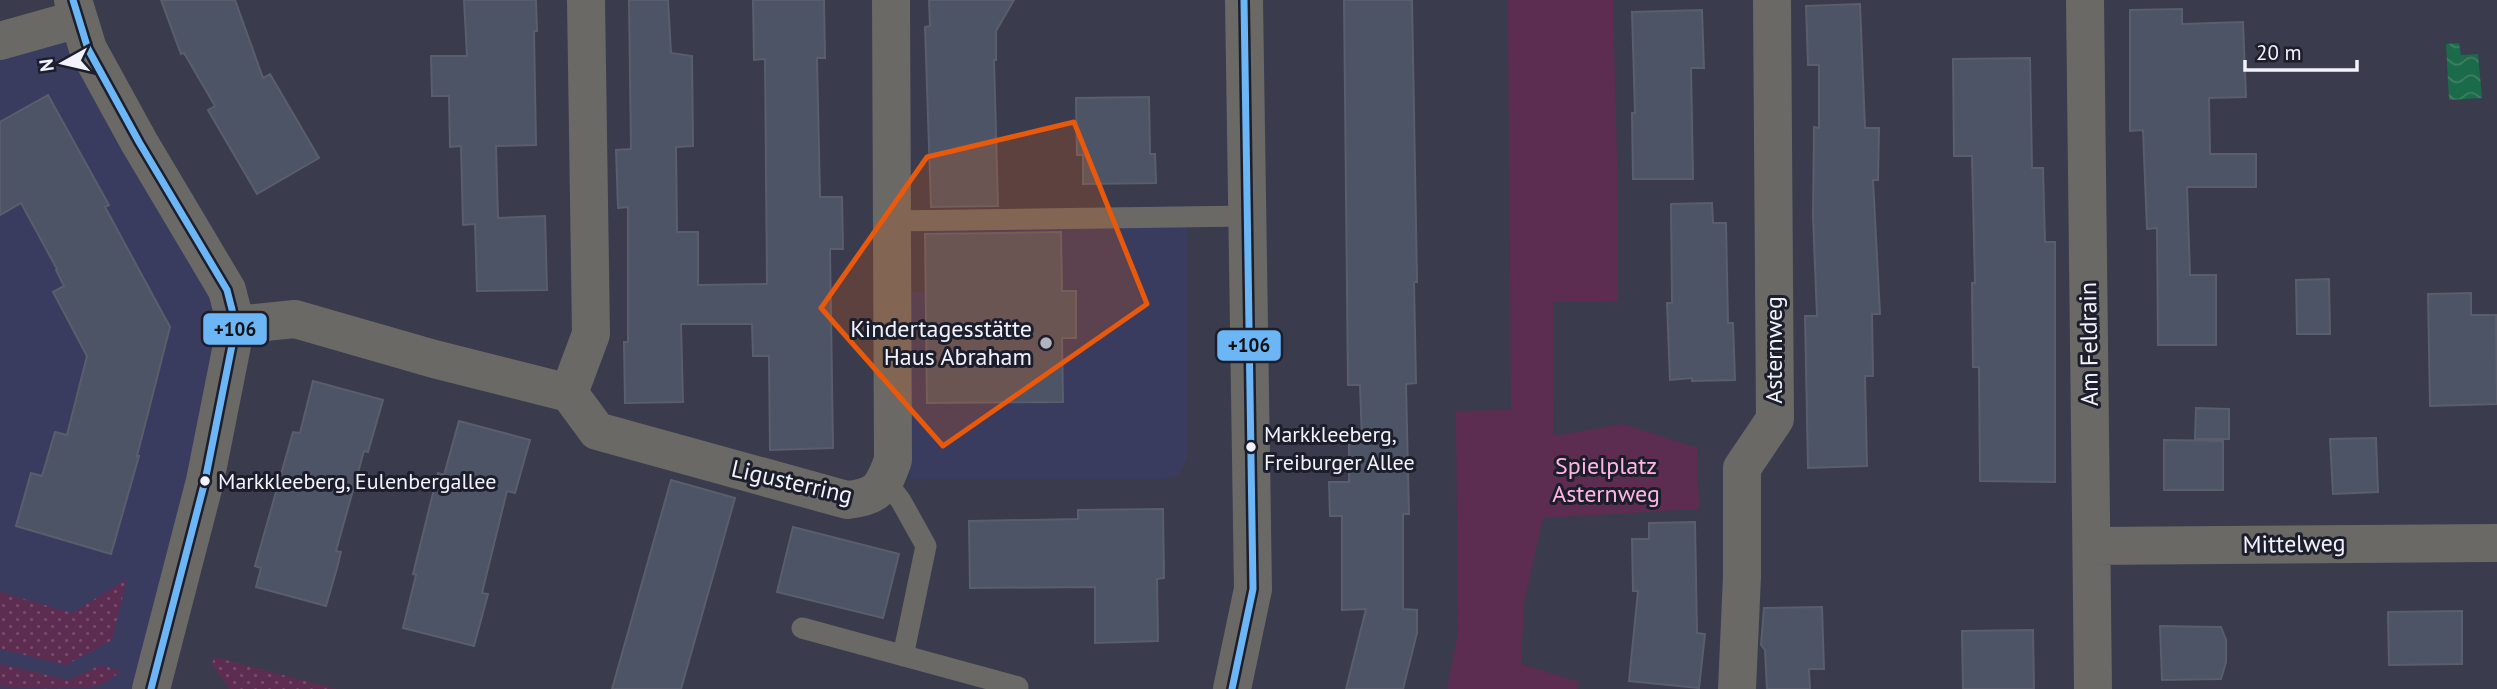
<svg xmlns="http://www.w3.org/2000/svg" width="2497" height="689" viewBox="0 0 2497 689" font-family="'PT Sans',sans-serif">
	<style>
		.built { fill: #3a3c5f }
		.grass { fill: url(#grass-dots) }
		.park { fill: #5d2d51 }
		.water { fill: url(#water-waves) }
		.building { fill: #4d5466; stroke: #5a5e6c; stroke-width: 2 }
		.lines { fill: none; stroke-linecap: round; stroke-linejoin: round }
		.lane { stroke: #6a6966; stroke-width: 21 }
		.street { stroke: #6a6966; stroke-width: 38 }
		.bus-1-casing { stroke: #1c1e2c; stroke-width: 12 }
		.bus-1 { stroke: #6db6f5; stroke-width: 7 }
		.marked { fill: #e8590c; fill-opacity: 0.2; stroke: #e8590c; stroke-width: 5; stroke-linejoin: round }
		.poi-dot { fill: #b2b3be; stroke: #1c1e2c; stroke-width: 2.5 }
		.bus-dot { fill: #f2f3fc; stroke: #1c1e2c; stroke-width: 2.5 }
		.labels { text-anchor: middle; stroke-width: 6; stroke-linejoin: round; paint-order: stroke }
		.bus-label { font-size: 22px; fill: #f2f3fc; stroke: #1c1e2c; text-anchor: start }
		.poi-label { font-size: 24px; fill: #f2f3fc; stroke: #1c1e2c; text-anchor: end }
		.street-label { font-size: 24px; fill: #f2f3fc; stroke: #1c1e2c }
		.park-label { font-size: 24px; fill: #ffb6e6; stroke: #1c1e2c }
		.line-badge { stroke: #1c1e2c; stroke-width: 2.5 }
		.pale-badge-label { font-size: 19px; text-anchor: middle; font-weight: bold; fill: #111 }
	</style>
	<defs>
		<pattern id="grass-dots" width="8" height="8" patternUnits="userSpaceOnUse" patternTransform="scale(1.75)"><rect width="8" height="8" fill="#5d2d51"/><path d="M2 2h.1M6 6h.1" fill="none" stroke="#754c6b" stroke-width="1.8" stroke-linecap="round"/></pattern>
		<pattern id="water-waves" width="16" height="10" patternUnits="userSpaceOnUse" patternTransform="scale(1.75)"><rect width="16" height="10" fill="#1b6a49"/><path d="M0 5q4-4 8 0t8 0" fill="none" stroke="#3d8064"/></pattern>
	</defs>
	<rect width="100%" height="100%" fill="#3a3b4c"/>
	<path class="built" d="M78,19L227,290L151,689H0V41Z
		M1187,206V459L1178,475L1165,479H910L905,292L933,291V277H925V213Z"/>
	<path class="grass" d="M127,579L112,640L66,665L0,649V592L72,613Z
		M214,657L337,689H230L212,665Z
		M0,664L68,680L101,665L121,671C114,676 107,683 98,686C79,689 21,689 0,686Z"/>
	<path class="park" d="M1508,0H1613L1618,200V301L1554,302L1553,436L1623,424L1697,448L1699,509L1543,518L1524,603L1521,664L1579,682L1577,689H1447L1458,633L1456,411L1511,410Z"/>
	<path class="water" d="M2459,43L2461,55L2478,54L2482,98L2449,100L2446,44Z"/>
	<path class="building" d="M161,0H235L263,78L270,74L319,158L257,194L208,110L215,106L184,53L181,54Z
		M464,0H536L537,31H534L536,145L496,146L498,218L545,216L547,290L477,291L475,224L463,225L461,146L450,147L449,96H432L431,56H467Z
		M629,0H668L671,53L692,56L693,146L676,147L677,232H698V285L767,284L765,59L754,60L753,0H824L825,58H817L820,197H842L843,249H830L833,448L770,450L769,356H753L752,324H681L683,402L625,403L624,342H628V207L618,208L616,150L631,149Z
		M929,0H1014L996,31V60H994L998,206L931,207L925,27L930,26Z
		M1344,0H1412L1417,282H1414L1416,383L1406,384L1409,514H1403V609L1417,610V633L1403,689H1346L1366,609L1342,610V516H1330L1329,482H1349V441L1362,440L1360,385H1348Z
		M1860,4L1865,128H1879L1878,180H1873L1880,314H1872L1873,376H1865L1867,466L1808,468L1805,316H1817L1813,216L1814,127L1819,128V65H1808L1806,6Z
		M2182,9V24L2243,22L2246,97L2209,98L2210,154H2256V187H2187L2190,275H2216V345H2158L2157,228L2147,229L2143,130L2130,131V10Z
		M1702,10L1704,68H1691L1693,179H1633L1632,113H1635L1632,12Z
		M2030,58L2032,168H2043L2045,242H2055V482L1980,481L1979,367H1973L1972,283H1975L1972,156H1954L1953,59Z
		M48,95L109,205L105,207L170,327L137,456H139L111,554L16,526L31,473L42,476L55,432L67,435L87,356L53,292L64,286L56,270L57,269L21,203L0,215V122Z
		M1149,97L1150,154H1155L1156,183L1083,184V155H1077L1076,98Z
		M1712,203L1713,223H1726L1728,323H1733L1735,380L1692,381V378L1670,380L1667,303H1672L1671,204Z
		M1061,232L1062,291H1076V338H1062L1063,402L927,403L925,234Z
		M2329,279L2330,334H2297L2296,280Z
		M2471,293V315H2496L2497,404L2430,406L2428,294Z
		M313,381L383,400L368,452L364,451L336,551L341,552L337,568L326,606L256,587L261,568L255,566L293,432L300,433Z
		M2196,408L2229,409V439H2195Z
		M459,421L530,440L515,493L507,491L482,593L488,594L474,646L403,628L416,575L413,574L438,473L444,475Z
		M2376,438L2378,492L2333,494L2330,439Z
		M2164,440L2223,441V490H2164Z
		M671,480L735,498L713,576L681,689H612Z
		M1163,509L1164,578L1157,579L1158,641L1095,643V587L970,588L969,521L1078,519V510Z
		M1695,522L1697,633L1705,634L1699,688L1629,681L1638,591H1633L1632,539H1649V523Z
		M793,527L899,554L883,618L777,592Z
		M1822,607L1824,669H1809L1810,689H1767L1765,650L1761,645L1764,608Z
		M2462,611V664L2389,665L2388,612Z
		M2160,626L2221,627L2226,640V662L2221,679L2162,680Z
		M2033,630L2034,689H1963L1962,631Z"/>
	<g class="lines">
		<path class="lane" d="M892,221L1247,216
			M886,481L901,501L926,546L903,656
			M802,628L1018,687"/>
		<path class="street" d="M73,0L88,49L139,142L227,290L236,325L205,481L151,689
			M2085,0L2093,689
			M0,41L78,19
			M236,325L295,319L434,359L569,393L597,431L847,500C878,497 883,488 893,460L891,0
			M569,393L591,334L586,0
			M2092,546L2497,543
			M1232,689L1253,589L1244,0
			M1737,689L1742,576V468L1775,419L1772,0"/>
		<defs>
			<path id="bus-1" d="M73,0L88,49L139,142L227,290L236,325L205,481L151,689
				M1232,689L1253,589L1244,0"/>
		</defs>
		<use href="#bus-1" class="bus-1-casing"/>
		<use href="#bus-1" class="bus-1"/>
	</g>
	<path class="marked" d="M1074,122L1147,304L943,446L821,308L927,157Z"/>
	<circle class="poi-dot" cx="1046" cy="343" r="7"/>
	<g class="bus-dot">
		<circle cx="1251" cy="447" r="6"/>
		<circle cx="205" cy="481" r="6"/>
	</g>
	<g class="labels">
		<g class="bus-label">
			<text x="1264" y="442">Markkleeberg,<tspan x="1264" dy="28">Freiburger Allee</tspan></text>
			<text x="218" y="489">Markkleeberg, Eulenbergallee</text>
		</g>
		<g class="poi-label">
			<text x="1032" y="337">Kindertagesstätte<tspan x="1032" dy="28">Haus Abraham</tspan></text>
		</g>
		<g class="street-label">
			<text transform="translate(2089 344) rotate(-91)" y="8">Am Feldrain</text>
			<text transform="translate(1774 350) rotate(-90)" y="8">Asternweg</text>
			<text transform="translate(792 482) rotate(13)" y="8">Ligusterring</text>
			<text transform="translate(2294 544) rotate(-1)" y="8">Mittelweg</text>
		</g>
		<g class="park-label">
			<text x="1606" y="474">Spielplatz<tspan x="1606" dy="28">Asternweg</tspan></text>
		</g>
	</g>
	<g class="line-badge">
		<rect x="202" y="312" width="66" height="34" rx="7" fill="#6db6f5"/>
		<rect x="1216" y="329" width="66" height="33" rx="7" fill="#6db6f5"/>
	</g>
	<g class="pale-badge-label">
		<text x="235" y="336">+106</text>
		<text x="1249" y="352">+106</text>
	</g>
	<g transform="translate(63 63) rotate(262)" stroke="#1c1e2c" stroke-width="5" paint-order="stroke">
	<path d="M0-5L12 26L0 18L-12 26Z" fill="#f2f3fc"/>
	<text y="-10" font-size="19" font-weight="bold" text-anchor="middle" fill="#f2f3fc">N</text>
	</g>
	<path d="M2245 60v10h112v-10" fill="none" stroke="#f2f3fc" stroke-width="3.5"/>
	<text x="2256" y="60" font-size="21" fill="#f2f3fc" stroke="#1c1e2c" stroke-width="5" paint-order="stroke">20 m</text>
</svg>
